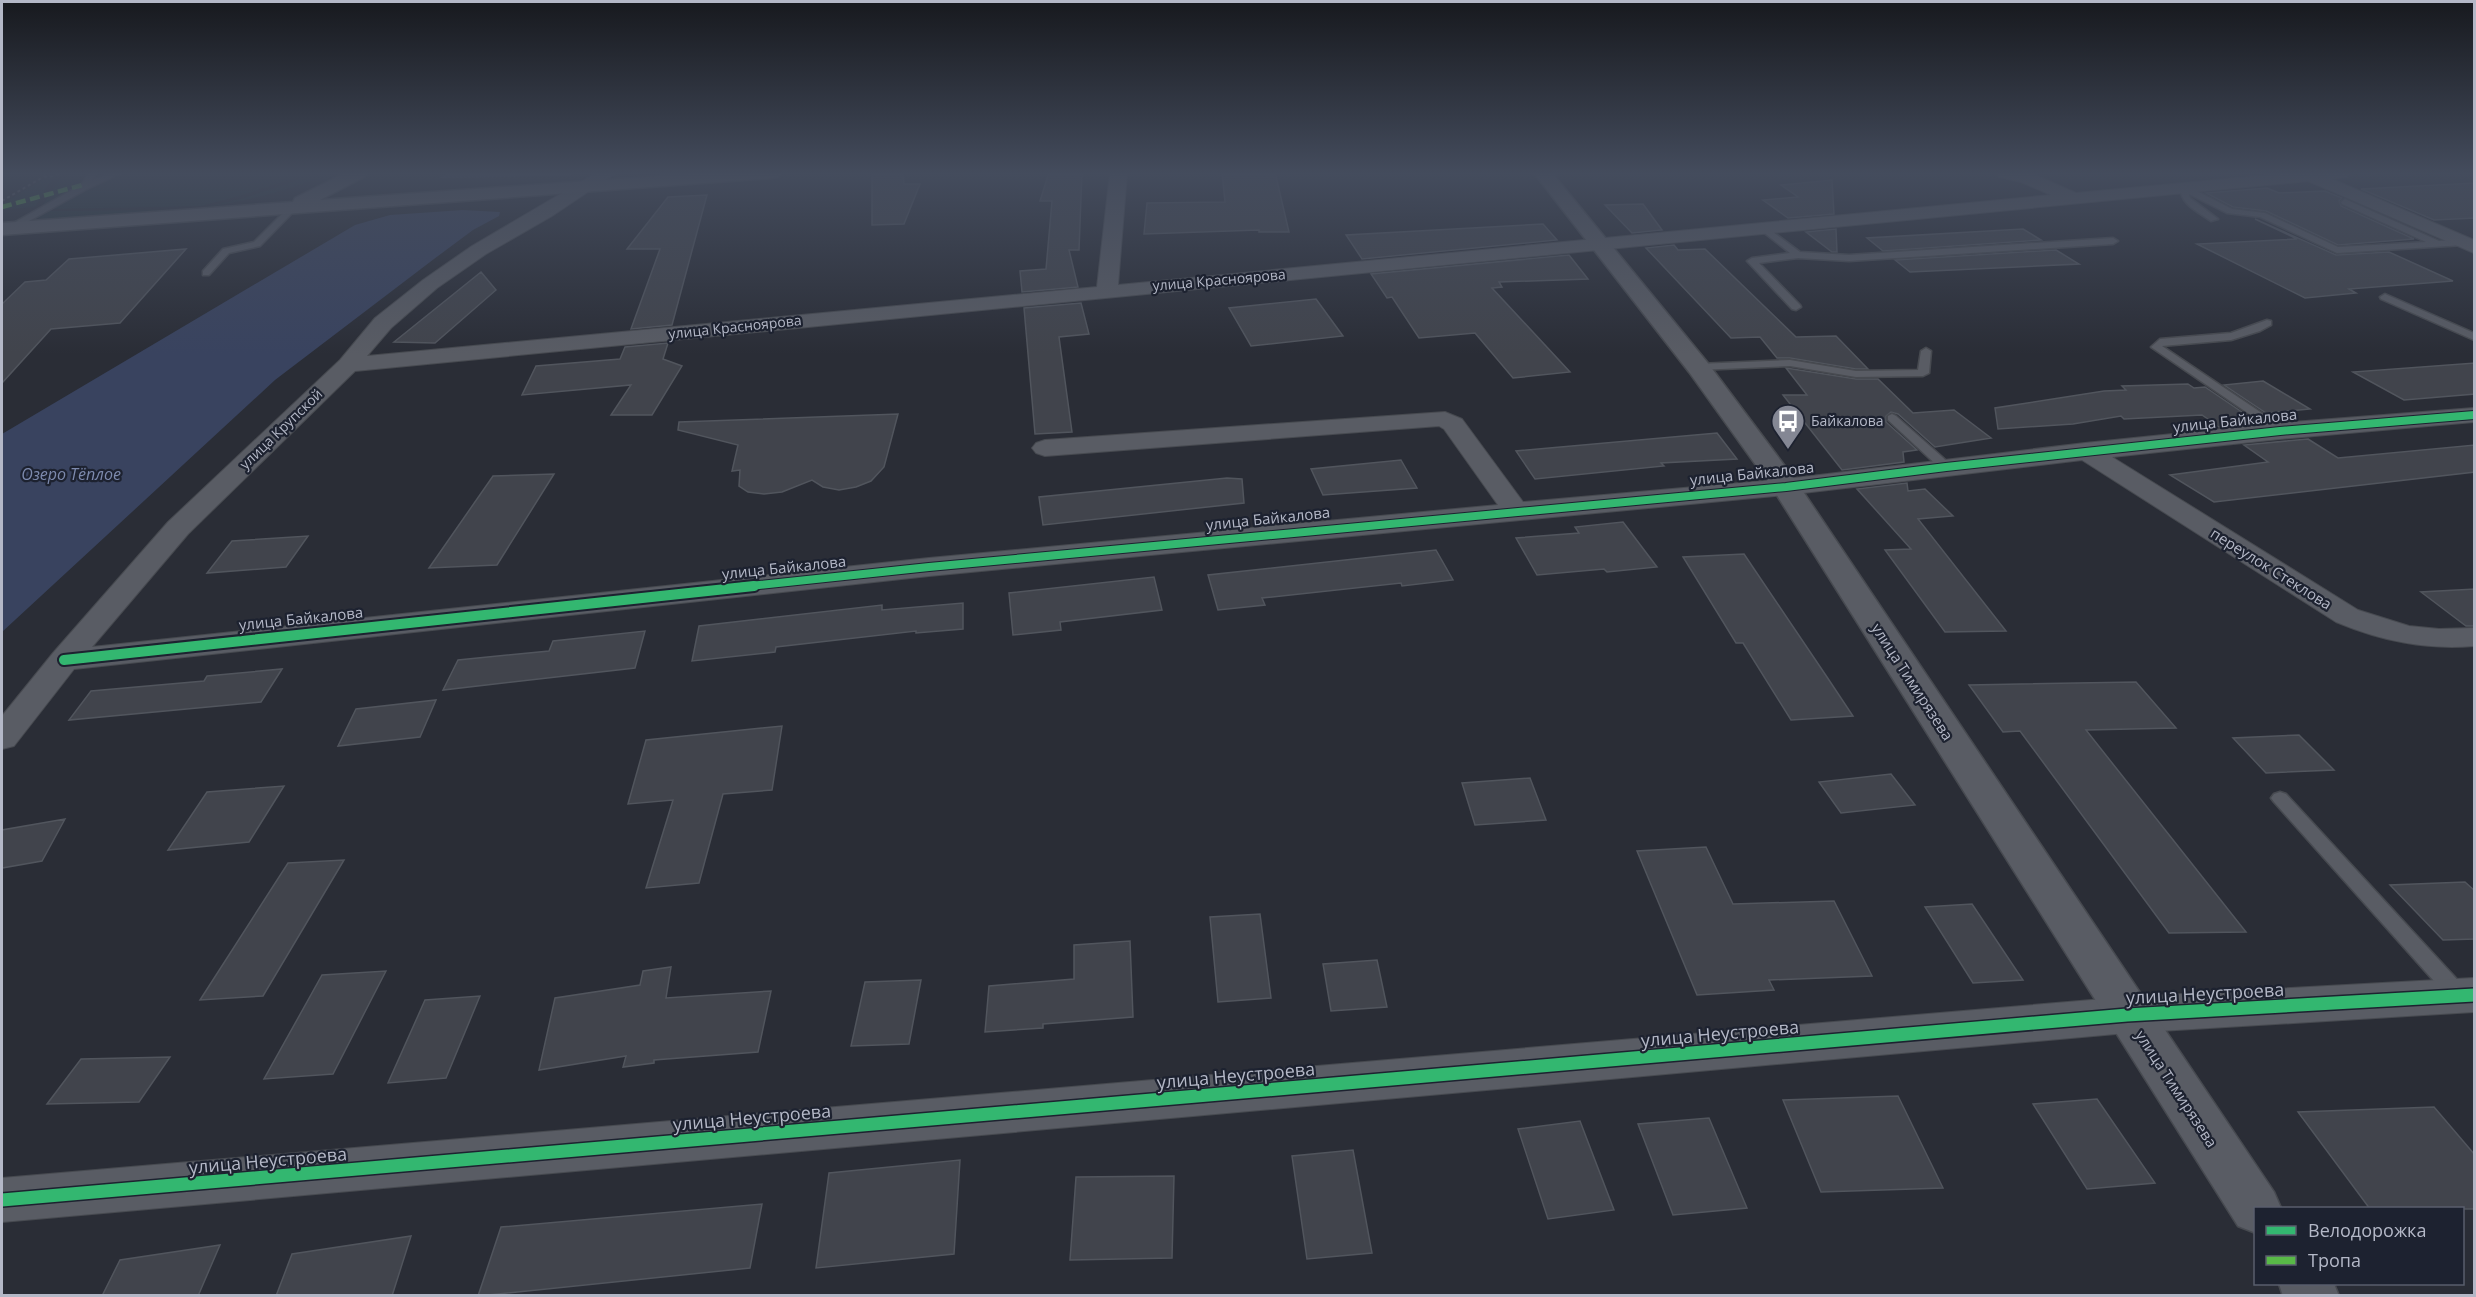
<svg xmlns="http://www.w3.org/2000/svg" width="2476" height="1297" viewBox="0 0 2476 1297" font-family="'Open Sans',sans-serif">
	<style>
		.green { fill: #27353b }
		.water { fill: #39435f }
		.building { fill: #41444c; stroke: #51555d; stroke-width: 1.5 }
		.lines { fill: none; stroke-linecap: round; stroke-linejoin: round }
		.service-casing { stroke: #474a50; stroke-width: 3 }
		.minor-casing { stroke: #474a50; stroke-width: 2 }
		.tertiary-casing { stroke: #474a50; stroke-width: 3 }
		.secondary-casing { stroke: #474a50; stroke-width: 3 }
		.path { stroke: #5d6067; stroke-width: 2; stroke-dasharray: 3 3; stroke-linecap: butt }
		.service { fill: #595c64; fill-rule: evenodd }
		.minor { fill: #595c64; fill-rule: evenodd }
		.tertiary { fill: #595c64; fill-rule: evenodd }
		.secondary { fill: #5e6068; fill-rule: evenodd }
		.quiet { stroke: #58b947; stroke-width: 4.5; stroke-dasharray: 10 4.5; stroke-linecap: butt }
		.cycleway-far2-casing { stroke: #1d2230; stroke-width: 10 }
		.cycleway-far1-casing { stroke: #1d2230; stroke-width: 14 }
		.cycleway-casing { stroke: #1d2230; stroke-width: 16 }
		.cycleway-far2 { stroke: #33b770; stroke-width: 8 }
		.cycleway-far1 { stroke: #33b770; stroke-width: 10 }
		.cycleway { stroke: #33b770; stroke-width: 13 }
		.labels { text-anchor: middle; stroke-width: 4.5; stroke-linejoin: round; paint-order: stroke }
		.far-street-label { font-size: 14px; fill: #b4b8c7; stroke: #1d2230 }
		.far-poi-label { font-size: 14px; fill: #b4b8c7; stroke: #1d2230; text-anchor: start }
		.street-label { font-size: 15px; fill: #b4b8c7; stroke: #1d2230 }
		.water-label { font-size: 16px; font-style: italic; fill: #7d8aad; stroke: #1d2230 }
		.near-street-label { font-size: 18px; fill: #b4b8c7; stroke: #1d2230 }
	</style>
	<rect width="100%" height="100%" fill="#2a2d36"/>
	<path class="green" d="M84,173L77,187L43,205L62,176Z
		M140,173H309L243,195L201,206L53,209L108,178Z
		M54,176L35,207L2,210V204L47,177Z
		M307,177L315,179C278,194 240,202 201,208L241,199Z
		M178,210L42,220L37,218L47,211Z"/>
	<path class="water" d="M448,173H574L569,176L438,178Z
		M463,210L500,212L499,216L473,230L434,259L275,380L2,632V434L355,225L390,215Z"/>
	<path class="building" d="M872,172H903L904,184H920L904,224L872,225Z
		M1049,172H1082L1079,250H1069L1078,287L1022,292L1020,271L1046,269L1052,201H1040Z
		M1222,172H1275L1289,232H1259V230L1144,234L1147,203L1225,202Z
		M1832,180L1834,214L1788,218L1763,200L1798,197L1781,185Z
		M2475,183V218L2434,220L2361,189Z
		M2267,188L2279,193L2325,191L2342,198L2339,201L2341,206L2414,239L2338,245L2266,211L2233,207L2206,193Z
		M707,195L672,325L631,329L660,249H627L668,197Z
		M1643,204L1662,230L1632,233L1605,205Z
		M2255,219L2336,255L2389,252L2453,281L2349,289L2356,293L2305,298L2197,244L2297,239Z
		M1543,224L1557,240L1362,259L1346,235Z
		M1836,229L1837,252H1832L1806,232Z
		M2023,229L2041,240L1883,251L1867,238Z
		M1674,245L1678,250L1705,249L1796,337L1836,336L1868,369H1856L1790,358H1777L1760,337L1731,338L1646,248Z
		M186,249L120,323L51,329L2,383V304L25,282L46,280L69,259Z
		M2056,250L2079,264L1910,272L1895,260Z
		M1569,255L1588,279L1499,282L1502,287L1492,288L1570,372L1513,378L1475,333L1419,338L1392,297L1387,298L1371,274Z
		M481,272L496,290L435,343L394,342Z
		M1316,299L1343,336L1251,346L1229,308Z
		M1081,303L1089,334L1059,337L1072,432L1035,434L1024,308Z
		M668,343L663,359L682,366L652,415H611L631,385L522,395L536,366L620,359L625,347Z
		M2475,363V394L2404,400L2353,372Z
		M1786,368L1856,379H1878L1913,413L1954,410L1991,438L1935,447L1898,414L1891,412L1886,416V422L1917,450L1903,452L1904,462L1842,470L1783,395H1807Z
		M2263,381L2310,409L2266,413L2224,385Z
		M2188,384L2194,388L2205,387L2258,423L2219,427L2202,415L2124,419L2121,416L2073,424L1998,429L1995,408L2104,391L2126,390L2122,386Z
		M898,414L884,467L871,481L856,487L839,490L823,487L812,480L782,492L764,494L748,492L739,486L740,470L732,471L738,445L678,430L679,422Z
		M1717,433L1737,459L1661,463L1664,466L1535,479L1516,451Z
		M2308,439L2338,458L2475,445V472L2214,502L2170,475L2268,462L2244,445Z
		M1401,460L1417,488L1323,495L1311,469Z
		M554,474L497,565L429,568L493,476Z
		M1227,478L1242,479L1244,503L1043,525L1039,497Z
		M1907,483L1908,491L1925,489L1953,516L1918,519L2006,631L1945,632L1885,550L1911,549L1857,489Z
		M1623,522L1657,567L1607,572L1604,569L1537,575L1516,538L1579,533L1575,527Z
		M308,536L286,567L207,573L232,541Z
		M1436,550L1453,580L1402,586L1401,583L1262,598L1265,605L1218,610L1208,575Z
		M1744,554L1827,677L1853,716L1791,720L1743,643H1736L1683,557Z
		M1154,577L1162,610L1060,622L1061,630L1013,635L1009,593Z
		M2475,589V626H2466L2421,592Z
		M963,603V629L916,633V631L776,647L775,652L692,661L699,626L882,605V610Z
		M645,631L635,668L443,690L458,660L549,651L553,641Z
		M282,669L261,702L69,720L91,691L204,681L207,676Z
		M2136,682L2176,728L2086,730L2246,932L2169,933L2020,731L2003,732L1969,685Z
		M436,700L420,737L338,746L356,709Z
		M782,726L772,790L723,794L699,883L646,888L673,800L628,804L646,740Z
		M2299,735L2334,770L2266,773L2233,738Z
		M1891,774L1915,805L1841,813L1819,782Z
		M1530,778L1546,820L1475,825L1462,783Z
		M284,786L249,842L168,850L207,792Z
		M65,819L42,861L2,868V830Z
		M1706,847L1733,904L1834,901L1872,976L1769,980L1774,990L1697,995L1637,851Z
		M344,860L263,996L200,1000L288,863Z
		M2465,882L2475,891V939L2443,940L2390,885Z
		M1972,904L2023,980L1973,983L1925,907Z
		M1260,914L1271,998L1218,1002L1210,917Z
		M1130,941L1133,1017L1043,1024V1028L985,1032L989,986L1074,979V945Z
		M1377,960L1387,1007L1331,1011L1323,964Z
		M671,967L666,998L771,991L758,1052L654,1060V1063L623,1067L626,1056L539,1070L555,998L640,985L643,971Z
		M386,971L333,1074L264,1079L322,975Z
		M921,980L909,1044L851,1046L865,982Z
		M480,996L446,1078L388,1083L425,1000Z
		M170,1057L139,1102L47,1104L81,1059Z
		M1898,1096L1943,1188L1821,1192L1783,1100Z
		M2097,1099L2155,1183L2087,1189L2033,1104Z
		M2434,1107L2475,1155V1209H2370L2298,1112Z
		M1709,1118L1747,1208L1673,1215L1638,1124Z
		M1580,1121L1614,1210L1548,1219L1518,1129Z
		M1353,1150L1372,1253L1307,1259L1292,1156Z
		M960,1160L954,1254L816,1268L829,1173Z
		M1174,1176L1172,1258L1070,1260L1076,1177Z
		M762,1204L750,1268L478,1296L501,1227Z
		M411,1236L392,1296H276L292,1254Z
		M220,1245L198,1296H102L120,1260Z"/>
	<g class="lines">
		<defs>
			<path id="service" d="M89,173H97L92,180L111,173H121L87,189L11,231L3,229L81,185Z
				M2181,186H2187L2232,209L2265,213L2338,247L2426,242L2342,204L2341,202L2345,199L2439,241L2464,239L2469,242L2464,245L2337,253L2260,217L2227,213L2189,194L2190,198L2218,219L2211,221C2198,212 2178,203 2181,186Z
				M292,204L299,206L260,246L229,253L209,275H203V271L223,249L254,242Z
				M1765,226L1800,252L1849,255L2113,238L2118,241L2113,244L1849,261L1798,258L1759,263L1800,305L1801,307L1796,310L1792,309L1747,261L1752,258L1790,253L1762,231L1760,229Z
				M2385,294L2474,333V340L2381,299L2380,297Z
				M2267,320L2271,321V325L2260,331L2231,340L2162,346L2284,428L2286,431L2280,435L2151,347L2160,339L2231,333Z
				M1926,348L1931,351L1929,373L1923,376L1856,377L1790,366L1698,370L1693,367L1698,364L1790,360L1856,371L1918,370L1921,351Z
				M1892,414L1896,416L1950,464L1952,467L1950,470H1942L1888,420V416Z
				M2280,792L2286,794L2464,987L2467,993L2464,999L2457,1001L2450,999L2274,802L2271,798L2274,794Z"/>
			<path id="minor" d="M596,173H616L552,216L486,254L437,288L391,328L367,356L1097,287L1110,173H1127L1118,285L2051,195L2021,182L1999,177L1997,173L2033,174L2076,193L2292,173H2349L2347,177L2332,179L2474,240V253L2308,181L355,371L188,534L92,647L929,558L1498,505L1444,429L1439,426L1045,456L1036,453L1032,448L1036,443L1045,440L1445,412L1462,419L1523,502L1786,479L2085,443L2280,423L2474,408V422L2280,439L2112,457L2358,610L2409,626L2439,629L2474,628V646C2425,650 2382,641 2336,622L2082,460L1786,495L929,576L74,669L14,746L2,749V716L53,653L168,522L340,360L375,318L423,280L472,246Z
				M2474,978V1012L2127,1033L2,1222V1178L2127,997Z"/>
			<path id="tertiary" d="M1534,173H1552L1707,362L1796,481L2274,1192L2281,1208H2256V1233L2238,1226L1773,489L1689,372Z
				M2279,1284H2334L2339,1296H2283Z"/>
			<path id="secondary" d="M345,173H367L364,177L320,200L703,173H781L778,177L772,178L2,235V223L293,202L295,198Z"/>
		</defs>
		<use href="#service" class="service-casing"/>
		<use href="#minor" class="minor-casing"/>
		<use href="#tertiary" class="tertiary-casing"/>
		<use href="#secondary" class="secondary-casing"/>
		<path class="path" d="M44,177L60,175
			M2,201L43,177L45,173"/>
		<use href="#service" class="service"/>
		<use href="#minor" class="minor"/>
		<use href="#tertiary" class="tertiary"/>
		<use href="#secondary" class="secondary"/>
		<path class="quiet" d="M2,207L86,184"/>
		<defs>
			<path id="cycleway-far2" d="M740,587L929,567L1786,487L1946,467L2280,431L2474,415"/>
			<path id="cycleway-far1" d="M64,660L754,586"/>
			<path id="cycleway" d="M2,1200L2127,1015L2474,995"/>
		</defs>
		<use href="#cycleway-far2" class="cycleway-far2-casing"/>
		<use href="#cycleway-far1" class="cycleway-far1-casing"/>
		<use href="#cycleway" class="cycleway-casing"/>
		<use href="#cycleway-far2" class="cycleway-far2"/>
		<use href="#cycleway-far1" class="cycleway-far1"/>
		<use href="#cycleway" class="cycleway"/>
	</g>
	<linearGradient id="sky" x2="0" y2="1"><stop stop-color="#17191e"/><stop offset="0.49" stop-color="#444c5d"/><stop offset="1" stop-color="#444c5d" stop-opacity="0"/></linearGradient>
	<rect width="2476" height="354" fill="url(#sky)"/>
	<defs>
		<symbol id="bus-pin" viewBox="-11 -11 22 30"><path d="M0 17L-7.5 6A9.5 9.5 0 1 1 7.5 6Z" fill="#848794" stroke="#1d2230"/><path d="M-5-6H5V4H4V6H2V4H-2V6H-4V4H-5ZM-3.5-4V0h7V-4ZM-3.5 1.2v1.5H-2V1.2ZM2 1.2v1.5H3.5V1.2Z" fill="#fff"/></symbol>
	</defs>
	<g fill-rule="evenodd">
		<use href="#bus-pin" x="1769" y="402" width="38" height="52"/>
	</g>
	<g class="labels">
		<g class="far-street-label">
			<text transform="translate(1219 280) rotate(-5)" y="5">улица Красноярова</text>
			<text transform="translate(735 327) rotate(-6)" y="5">улица Красноярова</text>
			<text transform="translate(281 429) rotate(-44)" y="5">улица Крупской</text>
		</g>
		<g class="far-poi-label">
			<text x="1811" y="426">Байкалова</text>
		</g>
		<g class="street-label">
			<text transform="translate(2235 421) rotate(-6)" y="5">улица Байкалова</text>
			<text transform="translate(1752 474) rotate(-6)" y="5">улица Байкалова</text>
			<text transform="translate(1268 519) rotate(-6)" y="5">улица Байкалова</text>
			<text transform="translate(784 568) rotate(-6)" y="5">улица Байкалова</text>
			<text transform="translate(2271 569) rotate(32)" y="5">переулок Стеклова</text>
			<text transform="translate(301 619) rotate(-6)" y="5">улица Байкалова</text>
			<text transform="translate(1912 682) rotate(57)" y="5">улица Тимирязева</text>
			<text transform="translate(2176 1089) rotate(57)" y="5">улица Тимирязева</text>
		</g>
		<g class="water-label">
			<text x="71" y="480">Озеро Тёплое</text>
		</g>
		<g class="near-street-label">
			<text transform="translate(2205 994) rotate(-3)" y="6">улица Неустроева</text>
			<text transform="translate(1720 1034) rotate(-5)" y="6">улица Неустроева</text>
			<text transform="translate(1236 1076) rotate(-5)" y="6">улица Неустроева</text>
			<text transform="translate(752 1118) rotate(-5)" y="6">улица Неустроева</text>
			<text transform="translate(268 1161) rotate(-5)" y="6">улица Неустроева</text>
		</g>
	</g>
	<rect width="2476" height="1297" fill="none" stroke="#b4b8c7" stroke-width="6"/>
	<rect x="2254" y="1207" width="210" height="78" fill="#1d2230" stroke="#595e6c" stroke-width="1.5"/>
	<rect x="2266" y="1226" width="30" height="9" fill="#33b770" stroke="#595e6c" stroke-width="1.5"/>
	<text x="2308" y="1237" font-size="18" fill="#b4b8c7">Велодорожка</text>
	<rect x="2266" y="1256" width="30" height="9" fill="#58b947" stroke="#595e6c" stroke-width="1.5"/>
	<text x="2308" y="1267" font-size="18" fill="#b4b8c7">Тропа</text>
</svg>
